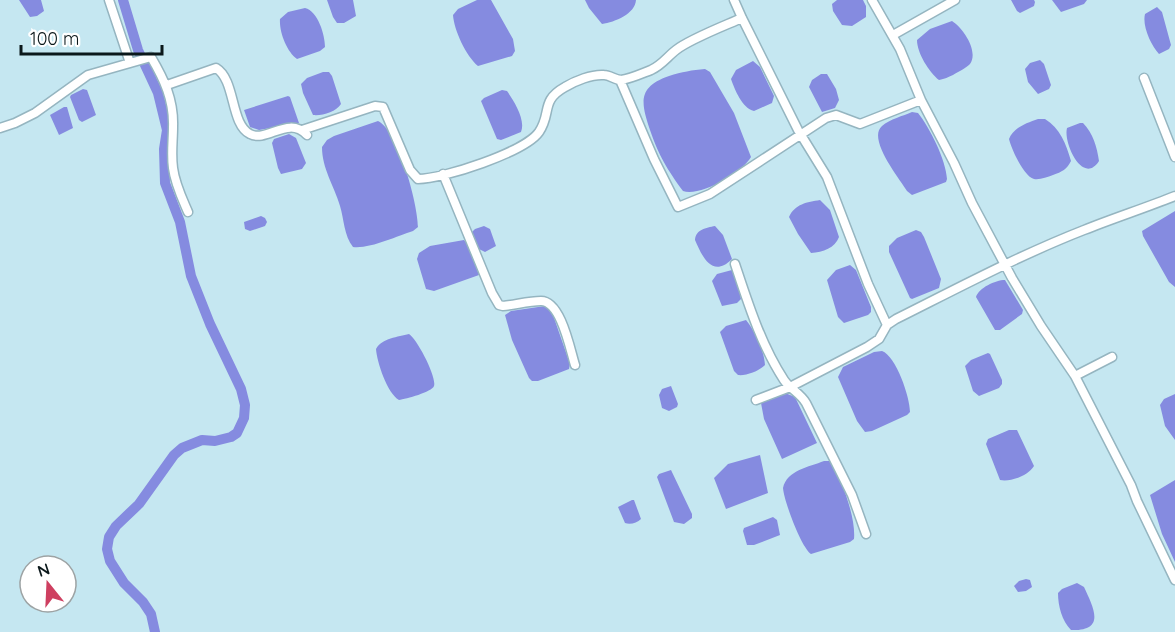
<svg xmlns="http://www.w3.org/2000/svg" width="1175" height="632" viewBox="0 0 1175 632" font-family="Quicksand,sans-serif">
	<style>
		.water { fill: #858be0 }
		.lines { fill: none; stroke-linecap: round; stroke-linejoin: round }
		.canal { stroke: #858be0; stroke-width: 10 }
		.minor-casing { stroke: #95b5c0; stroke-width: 11 }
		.minor { stroke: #fff; stroke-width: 8 }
	</style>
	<rect width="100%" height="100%" fill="#c5e7f1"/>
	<path class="water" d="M19,0H41L44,11L37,16L30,17Z
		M327,0H353L356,16L344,23H337L333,17Z
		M477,0H491L513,39L515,51L512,56L478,66C466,56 454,30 453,15L458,9Z
		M585,0H636C635,14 615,22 602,24L589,8Z
		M837,0H863L866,6V17L852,26L842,25L833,11L832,4Z
		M1011,0H1034L1035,2L1034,6L1020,13L1017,11Z
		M1052,0H1087L1084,4L1061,12Z
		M1157,7L1162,12L1171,45L1169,49L1159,54C1151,45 1142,26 1145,14Z
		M305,8C318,11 325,35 325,47L320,51L297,59C287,52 279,32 280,19L288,12Z
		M952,21C963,28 979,51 970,64C966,68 958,72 953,75C948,77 945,79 939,80C929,72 917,53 917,40L930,29Z
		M1040,60L1044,64L1051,85L1049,89L1038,94L1028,82L1025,69L1030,63Z
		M753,61L760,67L774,96L772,103L754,111C742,108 735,90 731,79L736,70Z
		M705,69L710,72L734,113L751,157C742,173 700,197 683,191C667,169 659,156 650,130C641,103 637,87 669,76C682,72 692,70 705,69Z
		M323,72H329L332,76L341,104C336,112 322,116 313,115L303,93L301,84L307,78Z
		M821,74H827L836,89L839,100L835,108L822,112L809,87L812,80Z
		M83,89L87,90L96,115L82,122L79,120L70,97L71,95Z
		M502,90L507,91C514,101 526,120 521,132L501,140L497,139L481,101L484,98Z
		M288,96L290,97L299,123L259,130L250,127L244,110Z
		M64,107H67L73,128L59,135L50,115Z
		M912,112L918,113C930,128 946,160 947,179L946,182L912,195L907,191C899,178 867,139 882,126C890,119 903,116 912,112Z
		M1038,119H1045C1060,128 1066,144 1071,161C1067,169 1062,172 1053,175C1047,177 1040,180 1034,179C1024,177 1011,148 1009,139C1014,127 1027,123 1038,119Z
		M378,121C398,130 418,204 418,227L413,231C397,236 370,249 353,247C344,236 344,219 340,206C334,185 322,169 322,147L327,140L334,136Z
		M1080,123H1083C1093,133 1097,147 1099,161C1083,186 1063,143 1067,128Z
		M289,134L296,138L306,163L302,169L281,174L278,168L272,143L274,139Z
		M820,200L830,210L839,237C835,248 823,252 811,253L798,234L789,217C795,204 807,202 820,200Z
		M1175,211V287L1169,282L1143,236L1142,231Z
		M261,216L265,218L267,222L265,226L250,231L245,229L244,222Z
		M484,226L490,229L496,246L485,252L479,249L472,232L475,229Z
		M715,226L723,235L732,259C712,279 702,256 695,240C696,229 706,228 715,226Z
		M916,230L921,232L924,237L941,279L939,288L912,299L910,298L889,252V246L897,238Z
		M464,240L469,246L479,275L434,291L426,289L417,259L419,253L430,246Z
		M850,265L856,270L871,307V312L868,315L844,323L838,317L827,280L836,270Z
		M732,270L736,273L741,299L737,303L722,306L712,281L717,274Z
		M1005,280L1023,310L1022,314L1000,330H995L976,297C979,288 995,280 1005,280Z
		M545,306L552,312L570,364L569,369L538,381H532L529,378L512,340L505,315L511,311Z
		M746,320C755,331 764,350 765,365C759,371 746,376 738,375L734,371L720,332L726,326Z
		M409,334C417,339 437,377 434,386C432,392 406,399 399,400C387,393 377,362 376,349C382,338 398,337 409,334Z
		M882,351C896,356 910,397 910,412L907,415L872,431L865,432L857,421L838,377L843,367L874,352Z
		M988,353L990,354L1002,380V384L999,388L979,396L973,391L965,366L971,360Z
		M671,386L678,404L677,407L669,411L662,408L659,395L662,389Z
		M785,393L795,397L817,443L782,459L764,419L761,403Z
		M1175,394V440L1165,426L1160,405L1164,399Z
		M1009,430H1017L1034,466C1028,476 1011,482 1000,480L986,444L988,439Z
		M760,455L768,493L726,509L714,478L728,464Z
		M824,461H830C842,479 856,518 854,539L850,542L811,554C801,547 784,501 783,488C787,470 809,467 824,461Z
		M671,470L692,514V518L684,524L674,522L657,477L659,474Z
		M1175,480V562L1162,534L1150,495Z
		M632,500H634L641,519C637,523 630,525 625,523L618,507Z
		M773,517L777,520L780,535L754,545H747L743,531L744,528Z
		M1026,579L1030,580L1032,587L1026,591L1018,592L1014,586L1019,581Z
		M1077,583L1084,587C1093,607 1107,631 1071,630C1062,621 1058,606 1058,593L1062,589Z"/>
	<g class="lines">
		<path class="canal" d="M123,0L138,50L158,93L167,130L164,149L165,183L180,222L191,276L210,324L241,389L245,405L244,418L237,433L231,437L215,441L202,440L182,448L174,455L139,504L116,526L109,537L107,549L110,561L124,583L143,602L151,614L155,632"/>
		<defs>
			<path id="minor" d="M109,0L130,63
				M734,0L742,18L798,130L827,177L868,284L887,325
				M872,0L900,49L921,100L954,163L972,203L1012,278L1041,326L1075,376L1131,485L1137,501L1175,580
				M893,35L955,0
				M1144,78L1175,157
				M620,80L654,159L678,207L710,194L826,118L836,115L860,124L921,100
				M167,85L216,68C236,80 230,124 250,134C267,143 288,115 307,135
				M0,128L15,123L35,113L88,75L151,57C164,79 174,100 173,127C173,141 171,154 173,168C175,184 182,198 188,212
				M302,130L375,106L383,107L410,170L418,179C443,179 525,152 539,132C552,113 540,101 565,87C575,81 592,74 604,75C610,75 615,80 621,80C630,79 643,73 651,70C662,65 667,57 676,50C690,39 724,26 742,18
				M443,174L492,293L499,305L503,306C515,305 528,301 541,301C561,301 570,349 575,365
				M735,264C748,303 761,345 784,380C790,389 800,393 806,403L852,495L866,534
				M1075,376L1112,357
				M756,400L790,387L867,347L879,339L887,325L896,319C958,288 1020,255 1084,230C1114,218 1145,208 1175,196"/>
		</defs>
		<use href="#minor" class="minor-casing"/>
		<use href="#minor" class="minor"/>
	</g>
	<g transform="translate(48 584) rotate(342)"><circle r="28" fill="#ffffff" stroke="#9da3a4" stroke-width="1.5"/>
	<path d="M0-4.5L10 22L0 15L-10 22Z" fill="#ce3f60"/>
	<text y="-9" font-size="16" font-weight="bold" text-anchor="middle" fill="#0b181b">N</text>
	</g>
	<path d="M21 45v9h141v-9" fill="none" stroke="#0b181b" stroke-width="3"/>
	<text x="30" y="45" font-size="18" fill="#0b181b" stroke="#ffffff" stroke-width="4.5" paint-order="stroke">100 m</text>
</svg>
